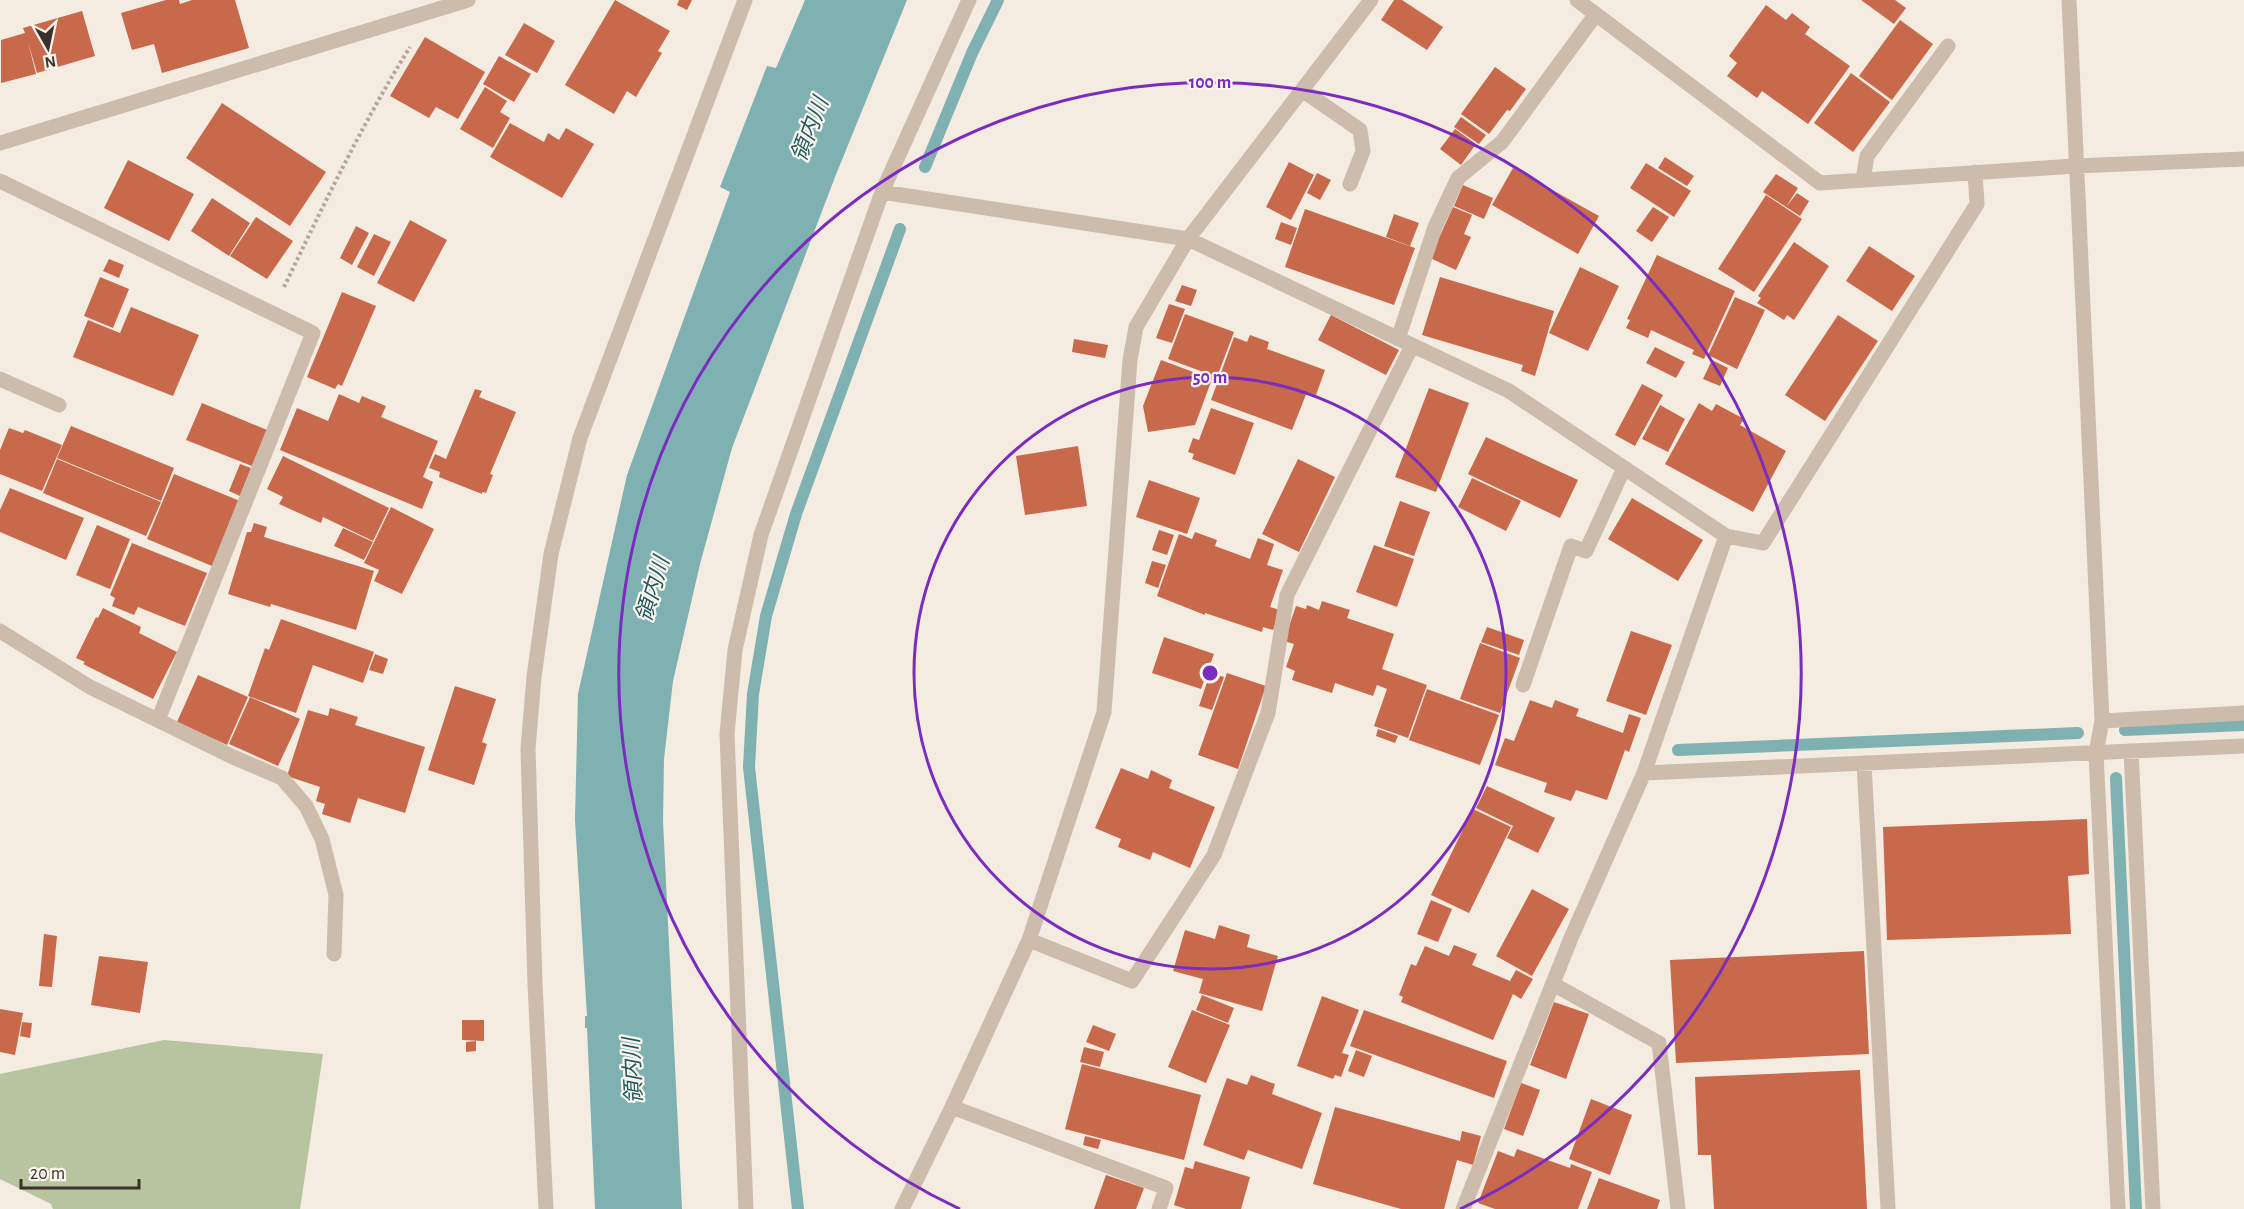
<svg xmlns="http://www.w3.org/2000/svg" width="2244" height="1209" viewBox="0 0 2244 1209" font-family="'Alegreya Sans','Noto Sans JP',sans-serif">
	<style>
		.green { fill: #b8c4a0 }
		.water { fill: #7fb0b2 }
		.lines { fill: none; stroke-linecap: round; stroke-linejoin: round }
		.stream { stroke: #7fb0b2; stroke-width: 12 }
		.building { fill: #c8694b }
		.path { stroke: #b9a596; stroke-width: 4; stroke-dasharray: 3 3; stroke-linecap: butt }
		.minor { stroke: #cdbbac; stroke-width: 15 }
		.ring { fill: none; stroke: #7b2cbf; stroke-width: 3 }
		.labels { text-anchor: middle; stroke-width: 4.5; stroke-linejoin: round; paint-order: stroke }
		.water-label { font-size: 22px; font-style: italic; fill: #1f5a5e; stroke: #fbf5ee }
		.centre { fill: #7b2cbf; stroke: #fbf5ee; stroke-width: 3 }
		.ring-label { font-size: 18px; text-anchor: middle; font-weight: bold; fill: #7b2cbf; stroke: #fbf5ee; stroke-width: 4.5; stroke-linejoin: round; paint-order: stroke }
	</style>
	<rect width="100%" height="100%" fill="#f4ebe1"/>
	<path class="green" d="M164,1040L323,1054L300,1209H53L51,1204L0,1179V1074Z"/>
	<path class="water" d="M805,0H907L835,177L732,448L700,564L673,681L664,759L663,821L682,1209H595L587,1028H585V1016H587L575,820L578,694L627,475L730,192L720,187L767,66L776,68Z"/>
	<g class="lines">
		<path class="stream" d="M925,167L972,53L998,0
			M2125,730L2244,725
			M1678,750L2078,733
			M2116,778L2136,1209
			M798,1209L749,767L753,694L766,616L796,514L900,229"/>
	</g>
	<path class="building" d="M166,0H179L180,4L192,0H235L249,48L162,73L154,44L132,50L121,13Z
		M615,0L670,31L658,51L662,53L636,97L627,91L614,114L565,85Z
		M679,0H692L687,10L677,5Z
		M1394,0H1402L1443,27L1427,50L1381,20Z
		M1861,0H1895L1906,8L1894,24Z
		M1766,5L1786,20L1792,13L1810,27L1805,34L1850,66L1808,124L1762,91L1757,98L1727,76L1737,63L1729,56Z
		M82,11L95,56L37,73L28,42L36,74L1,83V40L25,33L23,28Z
		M1900,20L1933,44L1892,100L1859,76Z
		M524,23L555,41L537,73L505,55Z
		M425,37L485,72L458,119L436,107L429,118L390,96Z
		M499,56L531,74L514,102L483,84Z
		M1495,67L1526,89L1510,111L1507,110L1489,134L1461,114Z
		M1851,73L1890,102L1853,152L1814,123Z
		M485,87L507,101L500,112L510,118L493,148L460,129Z
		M222,103L326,172L290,226L186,158Z
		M1461,117L1486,135L1479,144L1454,127Z
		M510,123L544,142L548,133L559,140L566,128L594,144L562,198L490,157Z
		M1455,129L1476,144L1461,165L1440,149Z
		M1665,157L1694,176L1687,186L1658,168Z
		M128,160L194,194L169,241L104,208Z
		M1289,162L1314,175L1291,220L1266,207Z
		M1646,163L1691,191L1674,217L1630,188Z
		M1513,168L1599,216L1578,254L1492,205Z
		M1317,173L1331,180L1320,200L1307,193Z
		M1776,174L1798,188L1786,207L1763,192Z
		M1463,185L1493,198L1484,219L1454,206Z
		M1797,193L1809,201L1800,216L1786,207Z
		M1766,195L1802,219L1754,292L1718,269Z
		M212,198L250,223L229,256L191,231Z
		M1453,207L1472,215L1464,234L1471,237L1456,270L1430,258Z
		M1653,207L1669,217L1652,242L1636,231Z
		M1305,209L1415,248L1394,305L1285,267Z
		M1394,214L1419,223L1410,246L1386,237Z
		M256,217L293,241L267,279L230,256Z
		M410,220L447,240L414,302L377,283Z
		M1281,222L1297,228L1291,245L1275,239Z
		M356,226L369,233L352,265L340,258Z
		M374,234L391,242L374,276L357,267Z
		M1794,242L1829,266L1794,320L1787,315L1784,320L1757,303L1761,298L1758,296Z
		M1869,246L1915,276L1892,311L1846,281Z
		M1657,255L1735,291L1704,359L1692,354L1694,350L1651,330L1648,338L1626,328L1630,320L1627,319Z
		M109,259L124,265L119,278L103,271Z
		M1580,267L1619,286L1588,351L1549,333Z
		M100,277L129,289L113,328L84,316Z
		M1440,277L1554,311L1535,376L1521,371L1523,365L1422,335Z
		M1182,285L1197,290L1191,306L1175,301Z
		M342,292L376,306L342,386L338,384L335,389L307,377Z
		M1735,297L1765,310L1737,369L1708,355Z
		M1169,304L1185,309L1172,343L1156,338Z
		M131,307L199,335L173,396L73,357L88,320L120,333Z
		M1185,314L1234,332L1217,377L1168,359Z
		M1331,315L1399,350L1386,375L1318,340Z
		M1838,315L1878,341L1825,421L1785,395Z
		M1250,335L1269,342L1267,349L1325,370L1316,395L1307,392L1292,430L1211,400L1234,337L1247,342Z
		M1074,339L1108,345L1105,358L1072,352Z
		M1655,347L1685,362L1676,378L1646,363Z
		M1161,360L1212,379L1195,425L1148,432L1143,406Z
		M1712,360L1728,368L1720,386L1703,379Z
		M1642,384L1663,395L1635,446L1615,435Z
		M1429,388L1469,403L1436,492L1395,477Z
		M475,389L482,391L479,397L516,412L490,474L493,475L486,493L482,492V494L439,477L440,472L429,468L435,454L446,459Z
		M339,394L359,403L362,396L386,406L381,417L438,441L423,477L433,482L422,509L280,450L297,408L328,421Z
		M202,403L267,430L252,466L186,440Z
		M1699,403L1712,411L1716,404L1744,419L1740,425L1786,451L1753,512L1665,464Z
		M1660,405L1685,419L1668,452L1642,439Z
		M1211,408L1254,423L1235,475L1192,459L1194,454L1188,452L1193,438L1199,440Z
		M71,426L174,468L161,501L57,458Z
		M9,428L23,433L25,430L62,445L42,491L0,474V450Z
		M1486,437L1578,480L1560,518L1468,474Z
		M1078,446L1087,506L1025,515L1016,456Z
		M283,456L389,508L373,541L323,517L321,523L279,504L283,497L267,489Z
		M57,459L161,502L146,536L43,493Z
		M1298,459L1335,477L1299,552L1262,534Z
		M240,464L251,468L240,496L229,491Z
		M174,474L240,501L212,566L147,539Z
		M1472,478L1521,501L1506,531L1458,507Z
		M1149,480L1200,498L1187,534L1136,517Z
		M10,488L84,518L66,560L0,532V510Z
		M1632,498L1703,540L1678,581L1608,539Z
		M1400,501L1430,512L1414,556L1384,546Z
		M391,507L434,529L402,594L374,581L379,570L364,563Z
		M254,523L267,527L264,537L374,571L356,630L271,604L270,607L228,594L247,532H251Z
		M97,525L130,539L110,589L76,575Z
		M343,528L373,542L364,560L334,546Z
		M1159,530L1174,535L1167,555L1152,550Z
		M1195,532L1217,540L1215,546L1250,559L1258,538L1274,544L1267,565L1283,570L1270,607L1280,610L1273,630L1263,627L1262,632L1205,613V615L1157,596L1179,534L1192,539Z
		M132,543L207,573L185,626L138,607L134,615L112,606L115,598L110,595Z
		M1374,545L1414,559L1397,607L1356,592Z
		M1152,561L1166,565L1158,588L1145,583Z
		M1322,601L1350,610L1347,618L1394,634L1382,669L1427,685L1408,738L1374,726L1387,689L1377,685L1373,696L1335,683L1332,693L1292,680L1295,671L1286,667L1294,644L1284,641L1296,606L1306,609L1307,605L1319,610Z
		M103,608L141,627L139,633L177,652L153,699L83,664L85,662L76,658L96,617L98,618Z
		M281,619L374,652L363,683L313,665L296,713L248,696L265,648L269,650Z
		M1487,627L1524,640L1519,655L1481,642Z
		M1631,631L1672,645L1646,715L1606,701Z
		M1164,637L1214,654L1201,689L1152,673Z
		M1480,643L1520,658L1500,713L1460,699Z
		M375,654L388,659L383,674L369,670Z
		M1210,673L1224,677L1212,710L1199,706Z
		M1227,673L1266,686L1238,769L1198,755Z
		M198,675L248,697L227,745L177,722Z
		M455,686L496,699L482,742L487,744L474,785L428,770Z
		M1427,689L1499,715L1480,765L1409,740Z
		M250,697L300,719L278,766L229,744Z
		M1530,700L1552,708L1555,700L1579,709L1576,716L1623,733L1629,714L1641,718L1629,752L1625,750L1607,800L1576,790L1571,801L1544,792L1547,783L1495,765L1505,738L1514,741Z
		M330,708L358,717L355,725L425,747L405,813L358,798L350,823L322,814L325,804L316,801L320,787L287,776L308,710L328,716Z
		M1378,729L1398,736L1395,743L1376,736Z
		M1121,768L1148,779L1151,770L1172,780L1169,788L1215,807L1190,868L1153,852L1150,860L1118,847L1121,839L1095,828Z
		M1487,786L1555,818L1538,853L1507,838L1513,826L1476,808Z
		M1473,809L1511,827L1469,913L1431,895Z
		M2087,819L2089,874L2068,876L2071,934L1887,940L1883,827Z
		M1532,889L1569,909L1532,976L1496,956Z
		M1431,900L1452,909L1438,942L1417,934Z
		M1219,925L1250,935L1247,947L1278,956L1262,1011L1199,993L1203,979L1173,971L1185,930L1215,939Z
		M44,934L57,936L52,987L39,986Z
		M1454,945L1477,954L1472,965L1510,981L1516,970L1533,979L1521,999L1513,994L1493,1040L1401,1002L1403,997L1399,995L1411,964L1416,966L1425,946L1449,956Z
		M1864,951L1869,1054L1676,1063L1670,960Z
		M99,956L148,962L140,1013L91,1005Z
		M1202,995L1234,1008L1228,1023L1196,1010Z
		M1322,996L1359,1010L1342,1053L1349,1055L1341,1077L1335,1075L1333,1079L1297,1066Z
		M1554,1002L1589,1014L1566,1079L1530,1065Z
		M0,1009L23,1013L15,1055L0,1052Z
		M1192,1010L1230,1025L1206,1083L1168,1067Z
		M1364,1010L1507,1061L1494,1098L1350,1046Z
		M462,1020H484V1041L462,1040Z
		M22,1022L32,1023L30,1038L20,1036Z
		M1093,1025L1116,1034L1109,1051L1086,1042Z
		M476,1041V1051L466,1052V1042Z
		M1084,1047L1104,1052L1100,1067L1080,1062Z
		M1356,1050L1372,1056L1364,1077L1348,1071Z
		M1082,1064L1201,1095L1184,1160L1065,1129Z
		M1860,1070L1867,1209H1714L1711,1155H1698L1695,1077Z
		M1251,1075L1275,1084L1272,1094L1322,1113L1302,1169L1248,1150L1244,1160L1203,1145L1227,1078L1247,1085Z
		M1521,1083L1540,1090L1523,1136L1504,1129Z
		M1591,1099L1632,1115L1610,1175L1569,1159Z
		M1335,1107L1460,1141L1462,1131L1481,1136L1473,1165L1457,1160L1444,1209H1401L1313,1184Z
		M1085,1136L1101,1140L1098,1149L1083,1145Z
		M1517,1149L1570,1168L1571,1164L1592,1172L1578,1209H1495L1478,1203L1498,1151L1514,1157Z
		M1195,1161L1250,1177L1241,1209H1186L1174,1205L1185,1167L1193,1169Z
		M1106,1175L1144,1188L1136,1209H1094Z
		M1599,1178L1660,1200L1657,1209H1587Z"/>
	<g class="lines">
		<path class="path" d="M284,287C323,206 362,124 410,47"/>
		<path class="minor" d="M1577,0L1820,183L2075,166L2244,159
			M2069,0L2102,721L2096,753L2118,1209
			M1302,90L1360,130L1363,151L1350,184
			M0,143L468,0
			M1863,180L1867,156L1948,46
			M0,181L313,333L158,720
			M882,192L1188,239L1509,391L1726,536
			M1398,339L1435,227L1458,178L1502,142L1596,14
			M0,379L59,405
			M0,631L90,687L233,757L282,778L306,806L322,839L336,895L334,954
			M1523,685L1571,546L1586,551L1624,468
			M2102,721L2244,713
			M2131,751L2153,1209
			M1864,763L1888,1209
			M1644,773L2244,746
			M1029,940L1132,981L1214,855L1268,713L1287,595L1412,346
			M1553,984L1659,1043L1678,1209
			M952,1107L1166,1188L1159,1209
			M546,1209L535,984L528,749L534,677L551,554L580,438L745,0
			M746,1209L727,734L735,650L761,535L882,192L969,0
			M902,1209L952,1107L1029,940L1104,712L1130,360L1136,327L1188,239L1371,0
			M1463,1209L1571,938L1644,773L1726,536L1763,543L1977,204L1975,172"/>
	</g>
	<g class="ring">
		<circle cx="1210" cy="673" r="296"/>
		<path d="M960 1209A591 591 0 1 1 1460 1209"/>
	</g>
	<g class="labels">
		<g class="water-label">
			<text transform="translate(809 129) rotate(-69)" y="8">領内川</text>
			<text transform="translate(652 589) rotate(-73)" y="8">領内川</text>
			<text transform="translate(632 1071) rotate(-93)" y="8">領内川</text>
		</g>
	</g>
	<circle cx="1210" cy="673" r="9" class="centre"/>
	<g class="ring-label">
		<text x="1210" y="88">100 m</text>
		<text x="1210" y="383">50 m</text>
	</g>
	<g transform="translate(48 48) rotate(171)" stroke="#fbf5ee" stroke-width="4.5" paint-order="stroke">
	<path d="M0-4.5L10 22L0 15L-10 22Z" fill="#3b302b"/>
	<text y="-9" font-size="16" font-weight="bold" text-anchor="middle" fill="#3b302b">N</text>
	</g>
	<path d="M21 1179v9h118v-9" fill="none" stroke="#3b302b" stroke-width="3"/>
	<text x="30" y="1179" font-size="18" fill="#3b302b" stroke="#fbf5ee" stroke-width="4.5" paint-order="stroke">20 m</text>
</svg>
